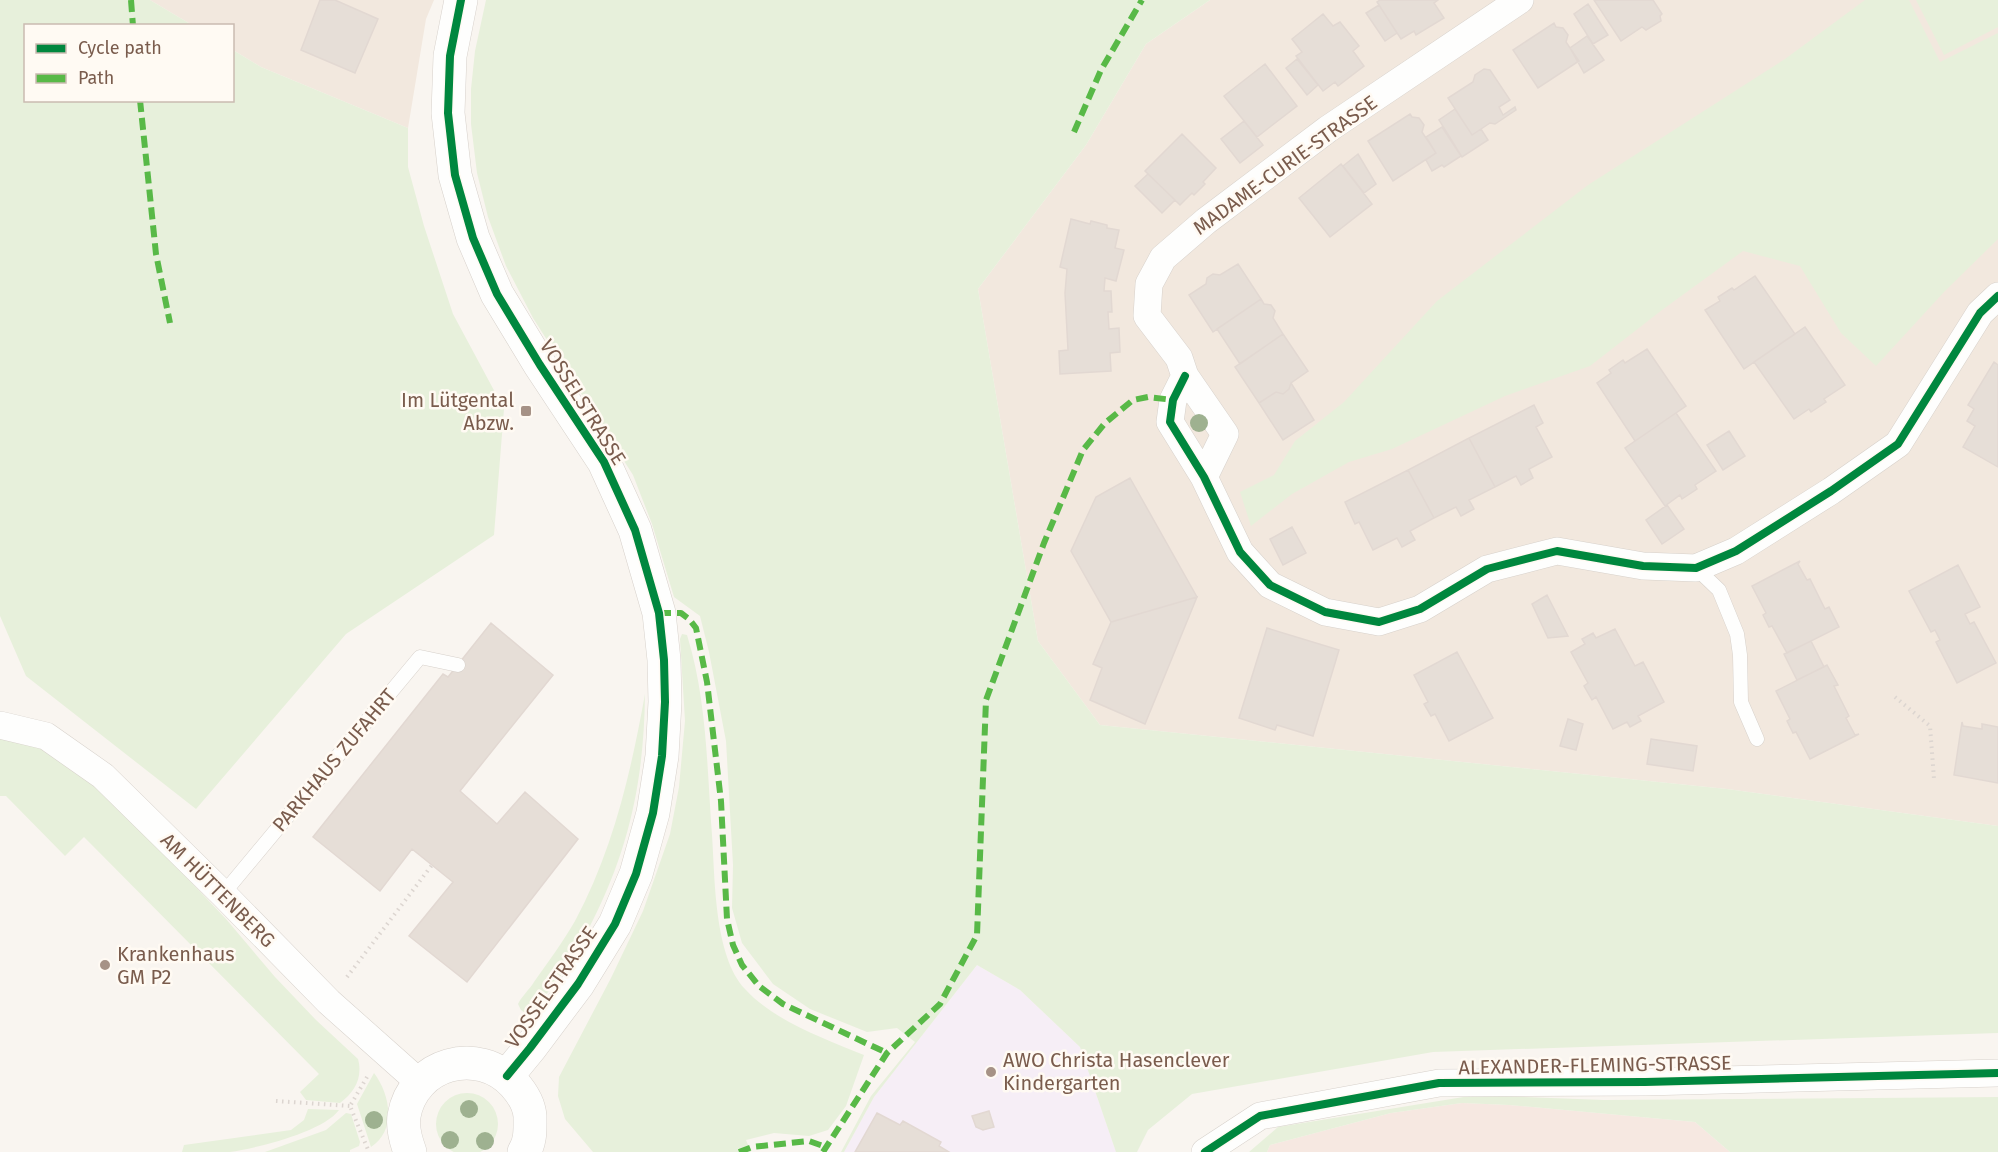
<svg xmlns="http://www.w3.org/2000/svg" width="1998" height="1152" viewBox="0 0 1998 1152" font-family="'Fira Sans',sans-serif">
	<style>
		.residential { fill: #f2e8de }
		.commercial { fill: #f6e8e1 }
		.education { fill: #f6eef6 }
		.green { fill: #e7f0db }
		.building { fill: #e6ded7; stroke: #e2d8d2; stroke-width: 1.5 }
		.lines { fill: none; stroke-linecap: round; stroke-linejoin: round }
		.service-casing { stroke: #d7d1cb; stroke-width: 15 }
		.minor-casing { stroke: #d7d1cb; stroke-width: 28 }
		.tertiary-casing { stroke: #d7d1cb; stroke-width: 34 }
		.path { stroke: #dcd5d0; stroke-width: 4; stroke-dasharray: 1.5 4.5; stroke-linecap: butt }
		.service { stroke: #fefefd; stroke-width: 14 }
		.minor { stroke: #fefefd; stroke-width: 27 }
		.tertiary { stroke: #fefefd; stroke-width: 33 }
		.quiet { stroke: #58b947; stroke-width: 6; stroke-dasharray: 12 6; stroke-linecap: butt }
		.cycleway-casing { stroke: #fffaf3; stroke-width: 11 }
		.cycleway { stroke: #00873e; stroke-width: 8 }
		.tree { fill: #9eb190 }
		.poi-dot { fill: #a69286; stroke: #fffaf3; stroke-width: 2 }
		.labels { text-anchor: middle; stroke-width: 5; stroke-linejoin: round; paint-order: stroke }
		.street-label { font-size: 20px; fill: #7a5c4d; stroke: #fffaf3 }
		.poi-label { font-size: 20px; fill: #7a5c4d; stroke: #fffaf3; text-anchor: start }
	</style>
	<rect width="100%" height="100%" fill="#f9f5f0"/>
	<path class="residential" d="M150,0H434L426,19L408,128L261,67L233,50L232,26L192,25Z
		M1210,0H1998V826L1727,789L1100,725L1038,641L978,289L1086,145L1146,44Z"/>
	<path class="commercial" d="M1462,1103L1509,1105L1695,1122L1730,1152H1267L1270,1145L1391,1113Z"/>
	<path class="education" d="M977,965L1020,990L1080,1047L1116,1152H844L874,1097Z"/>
	<path class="green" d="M0,0H150L192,25L26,26V100H232L233,50L261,67L408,128V167L424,226L453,314L504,409L494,535L346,634L196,809L26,676L0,616Z
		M486,0H1210L1146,44L1086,145L978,289L1038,641L1100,725L1727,789L1998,826V1033L1433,1052L1192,1094L1148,1130L1137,1152H1116L1080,1047L1020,990L977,965L874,1097L844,1152H841L871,1096L915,1042L897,1028L867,1032L810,1009L773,984L742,943L732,908L733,865L726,741L709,652L700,616L674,597L652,524L633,475L533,318L506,266L488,217L477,173L471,124V89L475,51Z
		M1865,0H1909L1940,62L1998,33V239L1944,292L1876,366L1841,333L1800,266L1743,251L1662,310L1590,366L1505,396L1392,449L1349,462L1292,494L1251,526L1240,492L1274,475L1295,441L1344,402L1437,301L1588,185L1785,59Z
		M1916,0H1998V27L1944,55Z
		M682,634L687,635C707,699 707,769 712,835C715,878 714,956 745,989C774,1021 825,1039 864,1055L846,1106L828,1130L809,1136L774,1133L746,1140L751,1152H593L565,1119L558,1096L559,1077L611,978L643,911L670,834L679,787L685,721L680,639Z
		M645,694C644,778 630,847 592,922C585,936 578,950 570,963C559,979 546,994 534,1010L528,1015L521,1010L518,1004C522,996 529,990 534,982C548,962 563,942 575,921C613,850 631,772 645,694Z
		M0,735L34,744L97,783L226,919L275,977L316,1020L358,1059C363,1077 355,1092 340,1103L306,1100L300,1092L319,1074L84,837L65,856L6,796H0Z
		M374,1073C390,1094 397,1130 371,1147L357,1104Z
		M436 1124a31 31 0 1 1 62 0a31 31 0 1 1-62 0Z
		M1476,1095L1604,1100L1998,1097V1152H1730L1695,1122L1509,1105L1462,1103L1391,1113L1270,1145L1267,1152H1249L1278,1127Z
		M308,1109L339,1110C323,1132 257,1148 230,1152C214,1152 198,1152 182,1152L184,1145L291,1130L304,1120Z
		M346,1113L351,1114L360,1142L359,1146L350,1150V1152H265L326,1130Z"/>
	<path class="building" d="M320,0H335L378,19L355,73L301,50Z
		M1380,0H1438L1434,3L1444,18L1416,35L1414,31L1401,39L1377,2Z
		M1594,0H1653L1662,14L1660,16L1661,21L1646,30L1642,27L1621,41Z
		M1588,4L1608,35L1593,44L1574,14Z
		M1379,5L1397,33L1385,41L1366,13Z
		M1323,14L1333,26L1340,22L1359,46L1353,51L1364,66L1338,86L1335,82L1323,91L1296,56L1302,52L1292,39Z
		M1554,23L1556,27L1563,28L1568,35L1566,42L1579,61L1538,88L1513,50Z
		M1587,36L1604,60L1584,73L1570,48Z
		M1297,59L1318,85L1307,95L1286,68Z
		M1265,64L1297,106L1257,137L1224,96Z
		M1484,69L1490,70L1510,100L1499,107L1503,115L1515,107L1516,110L1495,124L1490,123L1472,135L1448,98L1473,82L1475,75Z
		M1455,109L1472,135L1481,129L1488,140L1462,157L1439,120Z
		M1410,114L1412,117L1419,118L1424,125L1422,132L1436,153L1393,181L1368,141Z
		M1244,121L1263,145L1240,163L1221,139Z
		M1442,127L1461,156L1444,167L1442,165L1432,171L1426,160L1436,153L1426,137Z
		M1182,134L1216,168L1203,182L1205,184L1194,195L1192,193L1180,205L1145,171Z
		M1358,154L1376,184L1364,193L1343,166Z
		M1341,164L1372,204L1330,237L1299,198Z
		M1148,174L1175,200L1162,213L1135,186Z
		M1071,219L1090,224L1091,221L1107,225V228L1119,230L1115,248L1124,250L1116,281L1105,278L1104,291H1111L1112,312H1108L1109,329L1119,328L1120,352L1110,353L1111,371L1060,374L1059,351L1068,350L1065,293L1067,269L1060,267Z
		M1238,264L1261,299L1213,332L1189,295L1206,284L1207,278L1213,274L1220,275Z
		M1755,276L1795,334L1744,369L1705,310L1720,301L1718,297L1732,288L1734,290Z
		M1261,299L1264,304L1271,305L1275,311L1273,318L1283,334L1240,364L1217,329Z
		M1805,327L1845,385L1824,399L1826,402L1811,412L1809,409L1794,419L1754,362Z
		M1283,334L1308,371L1291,383L1289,389L1283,394L1276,392L1259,403L1235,367Z
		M1647,349L1686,406L1635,441L1597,383L1611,373L1609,370L1623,360L1625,363Z
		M1994,362L1998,365V467L1963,447L1975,426L1967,421L1974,409L1968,405Z
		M1291,383L1314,420L1283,440L1259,403L1276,392L1283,394L1289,389Z
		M1534,405L1543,423L1536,427L1552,457L1529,469L1533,478L1521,485L1516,476L1495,487L1469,438Z
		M1676,413L1716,471L1695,485L1697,489L1682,499L1680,495L1665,506L1625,448Z
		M1729,431L1745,456L1723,470L1707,445Z
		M1469,438L1495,487L1469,500L1474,509L1461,516L1456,507L1434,518L1408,470Z
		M1408,470L1434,518L1410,531L1415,540L1402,547L1397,538L1373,550L1359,522L1355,524L1345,502Z
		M1130,478L1197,597L1111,622L1071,551L1096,497Z
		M1667,505L1684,529L1662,544L1646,520Z
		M1292,527L1306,553L1283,565L1270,539Z
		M1800,561L1798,564L1807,580L1810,579L1825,609L1829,607L1839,627L1787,653L1772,626L1769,627L1763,615L1766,613L1752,586Z
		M1958,565L1980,607L1965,614L1970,624L1974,622L1996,663L1957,683L1936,642L1940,640L1935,630L1931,632L1909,591Z
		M1547,595L1568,636L1548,638L1532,604Z
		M1197,597L1145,724L1090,700L1102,668L1093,664L1111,622Z
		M491,623L553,675L460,791L497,824L525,792L578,839L467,982L409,936L453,882L412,849L380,891L313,837L443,674L448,677Z
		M1267,628L1339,650L1313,736L1277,725L1275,730L1239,718Z
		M1615,629L1635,666L1643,662L1664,702L1638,716L1641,721L1630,727L1627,722L1613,729L1596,697L1592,700L1584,686L1588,683L1571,652L1585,644L1582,639L1593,633L1596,638Z
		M1811,641L1824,667L1797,680L1784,654Z
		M1457,652L1493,718L1449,741L1435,714L1431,716L1424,704L1428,702L1414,675Z
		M1827,665L1838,685L1834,686L1849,716L1846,718L1855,735L1859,734L1810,759L1796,732L1793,733L1787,721L1790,719L1776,691Z
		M1568,719L1583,724L1576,750L1560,746Z
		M1962,722L1963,726L1982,729V724L1998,727V783L1954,775Z
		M1651,739L1697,746L1693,771L1647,764Z
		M989,1111L994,1127L983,1130L976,1127L972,1116Z
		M877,1113L900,1125L903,1121L941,1142L939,1146L949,1152H855Z"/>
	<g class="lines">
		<defs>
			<path id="service" d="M1696,568L1719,590L1737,634L1740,655L1741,702L1757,739
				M223,894L420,657L458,665"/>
			<path id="minor" d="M1185,376L1173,400L1170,422L1204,477L1240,552L1270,585L1325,612L1379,622L1420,609L1487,569L1557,551L1643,566L1696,568L1736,551L1831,491L1898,444L1980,313L1998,296
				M1204,477L1225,434L1185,376L1179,358L1147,316L1149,284L1163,258L1206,221L1328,129L1520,0
				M0,725L46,736L103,776L223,894L329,1002L420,1083
				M1205,1152L1260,1116L1439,1083L1645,1082L1998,1073"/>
			<path id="tertiary" d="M461,0L450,56L448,113L455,175L473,238L497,294L540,365L604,462L635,530L659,613L664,660L665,702L662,756L653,813L636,874L615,924L578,984L530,1048L507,1076
				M410,1152C406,1141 402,1128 404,1116C413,1063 478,1045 514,1084C522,1093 529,1104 530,1116C530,1129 531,1141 524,1152"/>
		</defs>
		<use href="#service" class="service-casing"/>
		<use href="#minor" class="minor-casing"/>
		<use href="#tertiary" class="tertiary-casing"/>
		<path class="path" d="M1895,697L1930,726L1934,779
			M347,977L432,865
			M367,1077L350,1106L369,1152
			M276,1101L350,1106"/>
		<use href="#service" class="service"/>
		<use href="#minor" class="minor"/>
		<use href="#tertiary" class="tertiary"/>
		<path class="quiet" d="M131,0L133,26
			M140,100L156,254L170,323
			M1074,132L1101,70L1142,0
			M659,613H681L689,619L696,628L707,682L721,801L727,919L733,945L742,965L759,986L783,1004L887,1053
			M739,1152L752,1147L809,1141L826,1147
			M823,1152L887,1053L940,1004L977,935L986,700L1044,543L1083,450L1105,423L1133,400L1148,397L1173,400"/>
		<defs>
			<path id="cycleway" d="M461,0L450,56L448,113L455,175L473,238L497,294L540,365L604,462L635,530L659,613L664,660L665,702L662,756L653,813L636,874L615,924L578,984L530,1048L507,1076
				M1185,376L1173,400L1170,422L1204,477L1240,552L1270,585L1325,612L1379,622L1420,609L1487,569L1557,551L1643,566L1696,568L1736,551L1831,491L1898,444L1980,313L1998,296
				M1205,1152L1260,1116L1439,1083L1645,1082L1998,1073"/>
		</defs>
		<use href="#cycleway" class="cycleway-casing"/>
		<use href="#cycleway" class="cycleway"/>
	</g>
	<g class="tree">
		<circle cx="1199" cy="423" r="9"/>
		<circle cx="469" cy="1109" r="9"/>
		<circle cx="374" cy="1120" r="9"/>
		<circle cx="450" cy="1140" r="9"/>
		<circle cx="485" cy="1141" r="9"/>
	</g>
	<g class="poi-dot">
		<rect x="520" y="405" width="12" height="12" rx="3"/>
		<circle cx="105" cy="965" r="6"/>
		<circle cx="991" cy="1072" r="6"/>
	</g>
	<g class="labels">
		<g class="street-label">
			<text transform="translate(1285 165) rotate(-36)" y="7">MADAME-CURIE-STRASSE</text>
			<text transform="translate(583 402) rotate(58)" y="7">VOSSELSTRASSE</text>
			<text transform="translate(334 760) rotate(-50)" y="7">PARKHAUS ZUFAHRT</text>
			<text transform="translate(218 890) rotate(45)" y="7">AM HÜTTENBERG</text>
			<text transform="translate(551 987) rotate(-55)" y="7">VOSSELSTRASSE</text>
			<text transform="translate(1595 1065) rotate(-1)" y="7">ALEXANDER-FLEMING-STRASSE</text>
		</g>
		<g class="poi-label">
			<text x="514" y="407" text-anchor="end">Im Lütgental<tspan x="514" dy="23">Abzw.</tspan></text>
			<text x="117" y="961">Krankenhaus<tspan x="117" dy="23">GM P2</tspan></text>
			<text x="1003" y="1067">AWO Christa Hasenclever<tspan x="1003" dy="23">Kindergarten</tspan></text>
		</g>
	</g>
	<rect x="24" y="24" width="210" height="78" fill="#fffaf3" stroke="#cabbb1" stroke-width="1.5"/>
	<rect x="36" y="44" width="30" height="9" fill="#00873e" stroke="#cabbb1" stroke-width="1.5"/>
	<text x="78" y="54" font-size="18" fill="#7a5c4d">Cycle path</text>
	<rect x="36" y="74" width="30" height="9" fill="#58b947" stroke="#cabbb1" stroke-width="1.5"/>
	<text x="78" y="84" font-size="18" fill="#7a5c4d">Path</text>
</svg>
